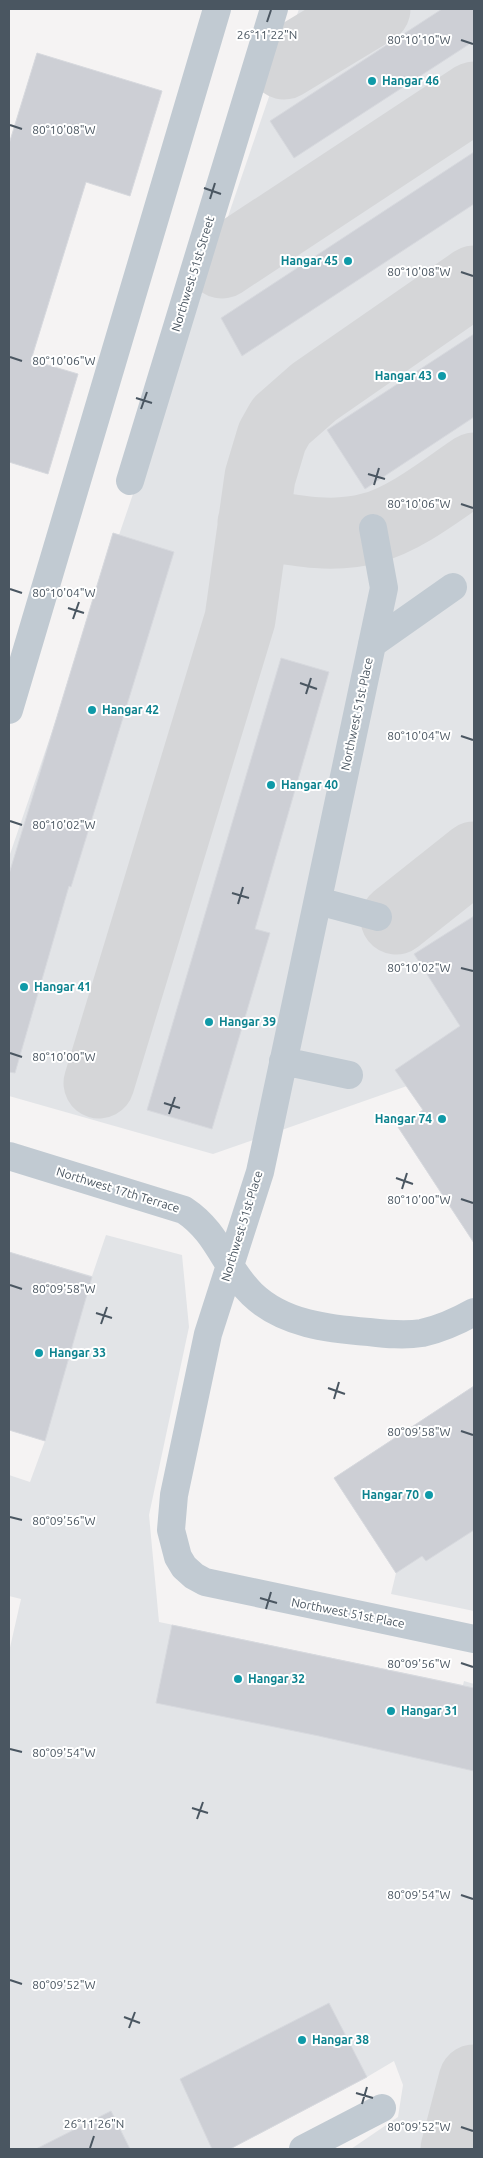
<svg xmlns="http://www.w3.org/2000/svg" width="483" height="2158" viewBox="0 0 483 2158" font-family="Ubuntu,sans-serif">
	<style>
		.airport { fill: #e2e4e7 }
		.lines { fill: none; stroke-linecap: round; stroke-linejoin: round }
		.taxiway { stroke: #d5d6d8; stroke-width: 71 }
		.building { fill: #cdcfd5; stroke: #d7d9de }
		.minor { stroke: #c1cad2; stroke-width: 28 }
		.ticks { fill: none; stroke: #4a5661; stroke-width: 2 }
		.culture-dot { fill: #0f9aa8; stroke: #fff; stroke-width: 2 }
		.labels { text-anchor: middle; stroke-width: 4; stroke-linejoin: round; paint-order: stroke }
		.culture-label { font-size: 12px; font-weight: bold; fill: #0d838f; stroke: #fff; text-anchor: start }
		.street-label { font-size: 12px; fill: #4a5661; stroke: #fff }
		.ticks-label { font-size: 12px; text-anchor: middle; fill: #4a5661; stroke: #fff; stroke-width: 4; stroke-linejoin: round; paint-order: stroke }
	</style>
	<rect width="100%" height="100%" fill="#f5f3f3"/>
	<path class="airport" d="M299,9H474V1216L462,1225L398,1127L423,1110L407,1086L213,1154L9,1096V857L56,720L113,533L119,535Z
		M106,1235L182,1255L189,1327L149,1515L159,1622L463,1685L464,1681L474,1684V2149H351L398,2117L403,2085L394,2061L367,2077L230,2149H9V1652L21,1599L9,1596V1475L30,1482L45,1441L9,1430V1252L92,1276Z
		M474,1386V1611L391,1594L396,1573L334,1478Z"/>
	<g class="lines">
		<path class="taxiway" d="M284,64L375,9
			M222,263L474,97
			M253,523C292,530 332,539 371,528C406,519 444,488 474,468
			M396,919L474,857
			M99,1083L240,619L260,477L272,437L281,421L314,392L474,281
			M456,2149L474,2080"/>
	</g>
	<path class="building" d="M442,9H474V41L294,158L270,121Z
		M37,53L162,91L130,196L86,182L31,360L78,374L48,474L9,462V144Z
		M474,152V204L242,356L221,318Z
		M474,334V417L365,489L327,430Z
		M113,533L174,552L71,887L69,886L15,1073L9,1072V874Z
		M281,658L329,672L255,929L270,933L212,1129L147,1110Z
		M474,916V1243L398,1127L423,1110L395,1070L460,1026L414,954Z
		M9,1252L92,1277L45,1441L9,1430Z
		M474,1386V1530L426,1561L422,1556L396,1573L334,1478Z
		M172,1625L474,1688V1771L319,1736L156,1703Z
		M329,2003L367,2077L230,2149H212L180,2079Z
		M111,2111L130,2149H36Z"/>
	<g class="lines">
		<path class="minor" d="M130,481L274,9
			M373,528L384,588L260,1172L208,1334L174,1495L171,1530L178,1557L184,1567L194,1576L205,1582L474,1639
			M372,644L453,587
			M9,710L217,9
			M318,901L378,917
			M283,1061L349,1075
			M9,1156L184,1210C219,1233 224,1267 252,1294C283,1324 329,1329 369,1332C386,1334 404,1336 422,1333C440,1329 458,1321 474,1312
			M303,2149L382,2108"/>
	</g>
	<path class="ticks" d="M267,22L271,10M461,40L473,44M10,125L22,129M204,188L221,194M210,199L215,183M461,272L473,276M10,357L22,361M136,398L152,403M141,409L147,392M368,474L385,479M374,485L379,468M461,504L473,508M10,589L22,593M68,608L84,613M73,619L79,602M300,683L317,689M306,694L311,678M461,736L473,740M10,821L22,825M232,893L249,898M238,904L243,887M461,968L473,971M10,1053L22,1057M164,1103L180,1108M169,1114L175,1097M396,1178L413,1184M402,1189L407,1173M461,1199L473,1203M10,1285L22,1289M96,1313L112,1318M101,1324L107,1307M328,1388L345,1394M334,1399L339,1382M461,1431L473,1435M10,1517L22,1520M260,1598L277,1603M266,1609L271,1592M461,1663L473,1667M10,1749L22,1752M192,1808L208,1813M197,1819L203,1802M461,1895L473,1899M10,1980L22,1984M124,2017L140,2023M129,2028L135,2012M356,2093L373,2098M362,2104L367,2087M461,2127L473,2131M90,2148L94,2136"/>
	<g class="culture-dot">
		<circle cx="372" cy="81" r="5"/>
		<circle cx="348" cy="261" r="5"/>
		<circle cx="442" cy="376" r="5"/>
		<circle cx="92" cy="710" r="5"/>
		<circle cx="271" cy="785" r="5"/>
		<circle cx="24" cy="987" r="5"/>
		<circle cx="209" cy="1022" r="5"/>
		<circle cx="442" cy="1119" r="5"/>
		<circle cx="39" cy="1353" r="5"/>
		<circle cx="429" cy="1495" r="5"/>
		<circle cx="238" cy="1679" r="5"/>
		<circle cx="391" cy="1711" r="5"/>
		<circle cx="302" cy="2040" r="5"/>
	</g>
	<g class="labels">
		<g class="culture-label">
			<text x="382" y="85">Hangar 46</text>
			<text x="338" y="265" text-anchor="end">Hangar 45</text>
			<text x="432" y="380" text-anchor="end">Hangar 43</text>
			<text x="102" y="714">Hangar 42</text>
			<text x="281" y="789">Hangar 40</text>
			<text x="34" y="991">Hangar 41</text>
			<text x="219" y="1026">Hangar 39</text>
			<text x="432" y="1123" text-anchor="end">Hangar 74</text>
			<text x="49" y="1357">Hangar 33</text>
			<text x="419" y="1499" text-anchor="end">Hangar 70</text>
			<text x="248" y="1683">Hangar 32</text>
			<text x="401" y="1715">Hangar 31</text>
			<text x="312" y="2044">Hangar 38</text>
		</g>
		<g class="street-label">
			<text transform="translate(193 274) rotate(-73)" y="4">Northwest 51st Street</text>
			<text transform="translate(357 714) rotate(-78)" y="4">Northwest 51st Place</text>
			<text transform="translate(118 1190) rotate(17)" y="4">Northwest 17th Terrace</text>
			<text transform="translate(242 1226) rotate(-73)" y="4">Northwest 51st Place</text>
			<text transform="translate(348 1613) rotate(11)" y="4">Northwest 51st Place</text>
		</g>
	</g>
	<g class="ticks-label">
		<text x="267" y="39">26°11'22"N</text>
		<text x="419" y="44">80°10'10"W</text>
		<text x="64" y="134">80°10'08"W</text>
		<text x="419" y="276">80°10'08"W</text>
		<text x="64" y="365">80°10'06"W</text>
		<text x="419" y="508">80°10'06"W</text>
		<text x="64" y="597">80°10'04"W</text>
		<text x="419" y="740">80°10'04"W</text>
		<text x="64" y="829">80°10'02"W</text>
		<text x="419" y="972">80°10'02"W</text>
		<text x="64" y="1061">80°10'00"W</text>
		<text x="419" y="1204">80°10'00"W</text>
		<text x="64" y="1293">80°09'58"W</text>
		<text x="419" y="1436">80°09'58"W</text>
		<text x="64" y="1525">80°09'56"W</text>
		<text x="419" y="1668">80°09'56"W</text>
		<text x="64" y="1757">80°09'54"W</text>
		<text x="419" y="1899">80°09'54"W</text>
		<text x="64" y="1989">80°09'52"W</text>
		<text x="94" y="2128">26°11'26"N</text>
		<text x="419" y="2131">80°09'52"W</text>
	</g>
	<rect width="483" height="2158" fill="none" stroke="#4a5661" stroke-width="20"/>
</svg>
